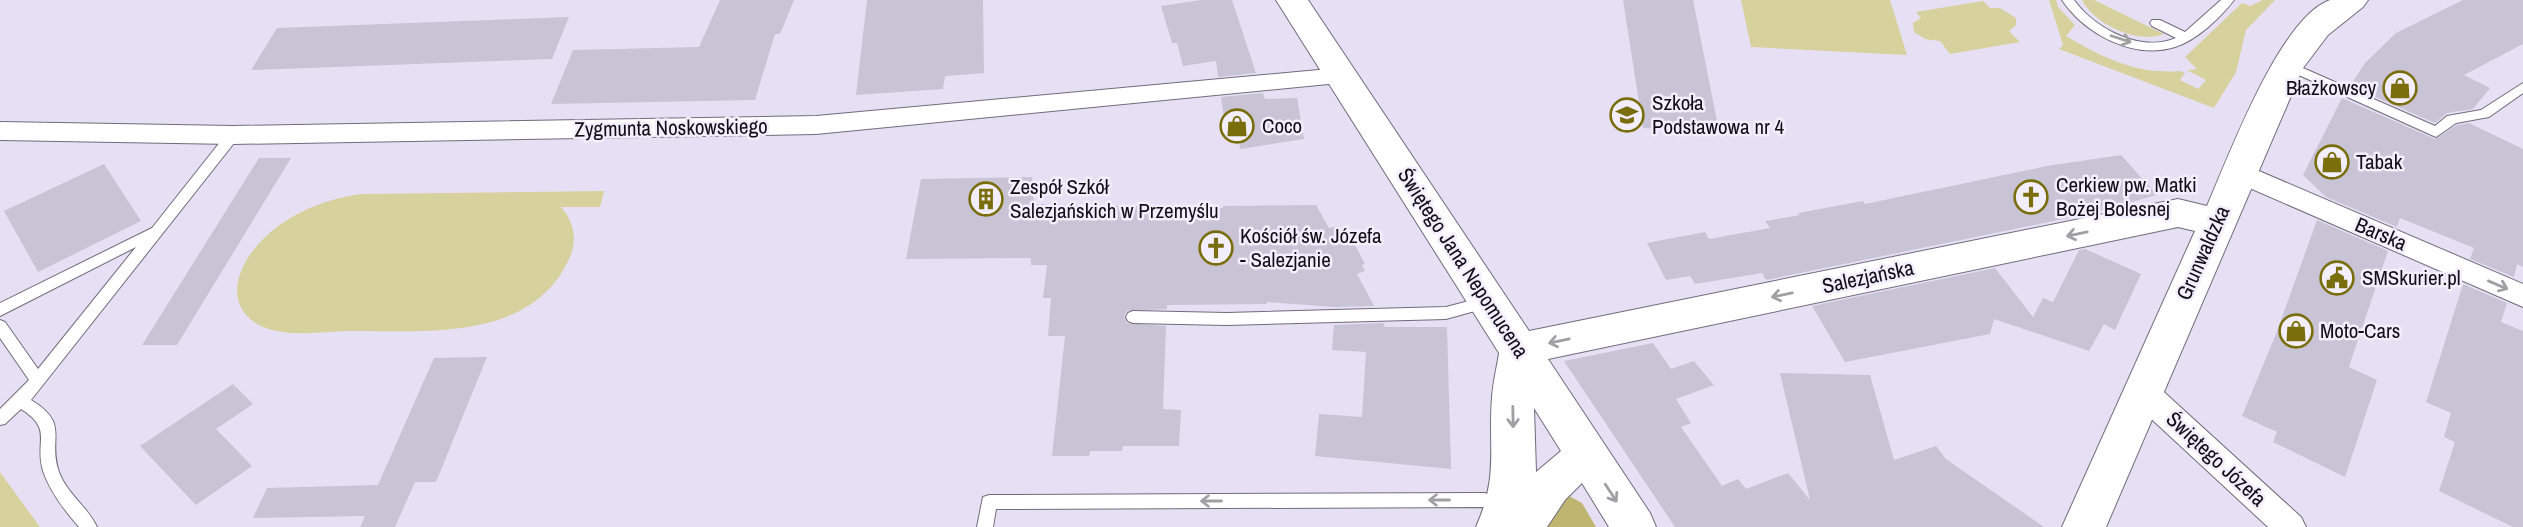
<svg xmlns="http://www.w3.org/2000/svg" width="2523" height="527" viewBox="0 0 2523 527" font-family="'Archivo Narrow',sans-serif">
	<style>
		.green { fill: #d7d19d }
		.forest { fill: #beb571 }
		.building { fill: #c9c3d6 }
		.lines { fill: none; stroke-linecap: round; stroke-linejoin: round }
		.lane-casing { stroke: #716b7c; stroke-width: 2 }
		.street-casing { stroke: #716b7c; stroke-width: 2 }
		.secondary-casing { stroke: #716b7c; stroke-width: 2 }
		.lane { fill: #fff; fill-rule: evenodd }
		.street { fill: #fff; fill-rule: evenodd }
		.secondary { fill: #fff; fill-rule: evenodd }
		.oneway { stroke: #a09fa1 }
		.labels { text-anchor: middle; stroke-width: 5; stroke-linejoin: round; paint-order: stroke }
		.poi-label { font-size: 21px; fill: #110e15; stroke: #f3eefe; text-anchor: start }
		.street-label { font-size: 21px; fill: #110e15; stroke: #f3eefe }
	</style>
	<rect width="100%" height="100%" fill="#e7e0f4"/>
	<path class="green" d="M1741,0H1890L1907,55L1751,47Z
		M2049,0H2056L2058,7L2075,25L2066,36C2101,57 2138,75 2180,71L2185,73L2180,80L2198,89L2206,80L2187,70L2197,69L2185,57L2242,3L2250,6L2263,0H2275L2246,30L2236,72L2214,108L2059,49L2063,45Z
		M2082,0H2094L2164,34C2139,45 2094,24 2082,0Z
		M1983,1L1990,8H2000L2016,18V25L2009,31L2020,42L1950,54L1940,41L1925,39L1914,32L1913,23L1921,18L1916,12Z
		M604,191L600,207H561C575,223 578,242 568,261C529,343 422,330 348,331C320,332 284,338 259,325C228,308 234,276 252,252C277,218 321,199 362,194Z
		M0,472L40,527H0Z"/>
	<path class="forest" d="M1563,493L1582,503L1596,527H1536Z"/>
	<path class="building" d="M720,0H794L780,34H775L755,100L551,104L573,50L699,47Z
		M867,0H983L984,73L945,76L943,89L856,95Z
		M1201,0H1232L1256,73L1218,77L1216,61L1183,66L1177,43H1172L1161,6Z
		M1623,0H1693L1719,131L1643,128Z
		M2463,0H2523V44L2464,75L2490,88L2473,109L2447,113L2435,123L2350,86L2365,63L2396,33Z
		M569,17L552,59L251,70L277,28Z
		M1263,93L1265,99L1297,98L1304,139L1240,149L1239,139L1227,140L1221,97Z
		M2342,98L2435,139L2457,125L2469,123L2523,149V267L2517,264L2514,277L2470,259L2474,248L2400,218L2397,227L2326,197L2303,175Z
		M2121,155L2157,195L2088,214L1766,280L1762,273L1695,284L1690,276L1666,280L1647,243L1705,232L1709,239L1770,228L1765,221L1800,215L1798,213L1863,201L1865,204L2047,166Z
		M259,158H291L177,345H142Z
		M104,164L141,221L38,272L4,211Z
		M1032,177L1034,204L1223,208V206L1316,205L1329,228L1338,226L1342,231L1346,230L1357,249L1365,264L1362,265L1365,271L1357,274L1374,306L1335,307L1267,302V304L1167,305V309L1127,311L1124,316L1127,323L1166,326L1163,409L1181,410L1179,446H1123L1122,451H1090L1089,456H1052L1065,336H1048L1051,298H1043L1047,265H1031V258L906,259L921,179Z
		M2317,220L2388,251L2349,367L2377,380L2345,477L2273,442L2277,432L2242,416L2276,334Z
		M2085,249L2141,274L2115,330L2104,324L2089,351L1994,319L1990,334L1845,362L1812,306L1995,268L2033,317L2043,298L2053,302L2079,250Z
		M2463,284L2507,303L2501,322L2523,331V527H2513L2439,491L2455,442L2444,437L2451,413L2426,402Z
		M1383,323L1385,327H1447L1451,469L1315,456L1319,414L1362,417L1366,352L1332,350L1334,325Z
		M1653,343L1671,369L1694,361L1714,385L1676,399L1691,423L1681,427L1722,486L1738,479L1746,489L1788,473L1810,500L1780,373L1870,375L1894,460L1936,446L1946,459L2044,527H1675L1564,361Z
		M487,357L436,482H415L395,527H360L365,516L253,518L267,488L378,485L434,358Z
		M233,384L253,404L216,429L252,466L196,505L140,446Z"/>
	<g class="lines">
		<defs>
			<path id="lane" d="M2062,0H2074C2095,29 2141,53 2176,38L2152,26L2150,23L2152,20H2160L2185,32L2221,0H2234C2220,18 2197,40 2175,47C2133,60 2085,34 2062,0Z
				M2287,61L2435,126L2447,116L2481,110L2523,83V93L2489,117L2456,123L2436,137L2283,68L2281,65L2283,62Z
				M233,130L239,135L238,138L31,400C71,424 47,438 59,472C67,494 88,507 97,527H79C65,511 50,492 43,471C34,441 54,430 21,409L5,424L0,425V409L29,380L0,338V320L5,322L38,369L136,247L0,316V303L152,228L228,132Z
				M1488,296L1493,298L1495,302L1493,306L1446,319L1227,325L1133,323L1128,321L1126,317L1128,313L1133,311L1227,313L1446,307Z
				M1485,493L1507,502L1509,507L1507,512L1501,514L1484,507L996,509L993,527H977L983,497L989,495Z"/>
			<path id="street" d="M1340,68L1349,70L1352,76L1349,82L816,134L233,144L0,140V122L233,126L816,116Z
				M2238,162L2523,284V307L2229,179L2225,172L2229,165Z
				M2143,380L2154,383L2301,517L2306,527H2268L2132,401L2128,392L2132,383Z"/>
			<path id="secondary" d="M1276,0H1308L1529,331L2178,199L2207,206C2228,158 2280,17 2330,0C2340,0 2358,0 2368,0L2363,7L2328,35L2303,68L2106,527H2062L2195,231L2178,227L1548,359L1650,513L1656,527H1609L1582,483L1565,500L1547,527H1476C1499,475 1488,449 1492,397C1493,382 1497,367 1499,353ZM1534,408L1561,451L1536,472Z"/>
		</defs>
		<use href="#lane" class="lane-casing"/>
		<use href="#street" class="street-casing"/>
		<use href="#secondary" class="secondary-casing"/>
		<use href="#lane" class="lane"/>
		<use href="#street" class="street"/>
		<use href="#secondary" class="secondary"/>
	</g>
	<defs><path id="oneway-shaft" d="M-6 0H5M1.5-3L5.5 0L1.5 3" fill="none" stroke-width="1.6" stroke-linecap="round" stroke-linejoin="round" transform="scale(1.75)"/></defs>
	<g class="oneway">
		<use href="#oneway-shaft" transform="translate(2121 39) rotate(18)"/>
		<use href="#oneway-shaft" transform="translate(2077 234) rotate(168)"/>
		<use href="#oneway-shaft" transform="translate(2498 285) rotate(23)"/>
		<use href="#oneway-shaft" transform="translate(1782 295) rotate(168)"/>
		<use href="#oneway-shaft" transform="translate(1559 341) rotate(168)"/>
		<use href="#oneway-shaft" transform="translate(1513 417) rotate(89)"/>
		<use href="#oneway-shaft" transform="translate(1611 493) rotate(57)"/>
		<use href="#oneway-shaft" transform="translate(1439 500) rotate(180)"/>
		<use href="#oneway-shaft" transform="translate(1211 501) rotate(180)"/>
	</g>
	<defs>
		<symbol id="shop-ring" viewBox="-11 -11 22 22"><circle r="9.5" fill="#f3eefe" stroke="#796e0b" stroke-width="1.5"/><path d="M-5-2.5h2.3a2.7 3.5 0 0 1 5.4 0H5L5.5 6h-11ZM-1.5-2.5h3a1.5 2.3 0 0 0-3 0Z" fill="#796e0b"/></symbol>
		<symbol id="school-ring" viewBox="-11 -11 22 22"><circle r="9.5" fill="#f3eefe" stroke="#796e0b" stroke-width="1.5"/><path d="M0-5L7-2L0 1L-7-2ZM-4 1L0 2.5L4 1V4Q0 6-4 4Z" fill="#796e0b"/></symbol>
		<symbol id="church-ring" viewBox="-11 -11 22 22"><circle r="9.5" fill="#f3eefe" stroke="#796e0b" stroke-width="1.5"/><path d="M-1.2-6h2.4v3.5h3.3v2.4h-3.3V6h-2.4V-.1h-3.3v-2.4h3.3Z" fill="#796e0b"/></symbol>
		<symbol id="building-ring" viewBox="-11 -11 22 22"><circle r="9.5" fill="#f3eefe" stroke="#796e0b" stroke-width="1.5"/><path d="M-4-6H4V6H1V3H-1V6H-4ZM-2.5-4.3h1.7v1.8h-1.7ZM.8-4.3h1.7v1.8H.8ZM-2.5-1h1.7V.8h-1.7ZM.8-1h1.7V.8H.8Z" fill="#796e0b"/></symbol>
		<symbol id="civic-ring" viewBox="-11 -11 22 22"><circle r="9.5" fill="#f3eefe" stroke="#796e0b" stroke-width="1.5"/><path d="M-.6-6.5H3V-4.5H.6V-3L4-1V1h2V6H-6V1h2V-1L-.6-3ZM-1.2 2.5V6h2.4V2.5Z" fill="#796e0b"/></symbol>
	</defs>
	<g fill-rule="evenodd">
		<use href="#shop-ring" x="2381" y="69" width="38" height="38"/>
		<use href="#school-ring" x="1608" y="96" width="38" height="38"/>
		<use href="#shop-ring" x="1218" y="107" width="38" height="38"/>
		<use href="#shop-ring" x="2313" y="143" width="38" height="38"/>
		<use href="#church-ring" x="2012" y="178" width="38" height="38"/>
		<use href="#building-ring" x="967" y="180" width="38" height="38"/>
		<use href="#church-ring" x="1197" y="229" width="38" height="38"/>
		<use href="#civic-ring" x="2318" y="259" width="38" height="38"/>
		<use href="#shop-ring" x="2277" y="312" width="38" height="38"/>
	</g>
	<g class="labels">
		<g class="poi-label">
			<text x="2376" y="95" text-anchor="end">Błażkowscy</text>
			<text x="1652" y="110">Szkoła<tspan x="1652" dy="24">Podstawowa nr 4</tspan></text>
			<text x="1262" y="133">Coco</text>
			<text x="2356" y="169">Tabak</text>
			<text x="2056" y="192">Cerkiew pw. Matki<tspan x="2056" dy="24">Bożej Bolesnej</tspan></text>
			<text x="1010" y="194">Zespół Szkół<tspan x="1010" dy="24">Salezjańskich w Przemyślu</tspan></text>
			<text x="1240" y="243">Kościół św. Józefa<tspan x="1240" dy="24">- Salezjanie</tspan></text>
			<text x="2362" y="285">SMSkurier.pl</text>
			<text x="2320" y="338">Moto-Cars</text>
		</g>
		<g class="street-label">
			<text transform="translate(671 128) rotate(-1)" y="7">Zygmunta Noskowskiego</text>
			<text transform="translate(2381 234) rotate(23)" y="7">Barska</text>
			<text transform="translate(2203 253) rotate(-66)" y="7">Grunwaldzka</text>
			<text transform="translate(1463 263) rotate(57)" y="7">Świętego Jana Nepomucena</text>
			<text transform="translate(1868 277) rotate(-12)" y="7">Salezjańska</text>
			<text transform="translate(2216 459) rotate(43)" y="7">Świętego Józefa</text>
		</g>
	</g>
</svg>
